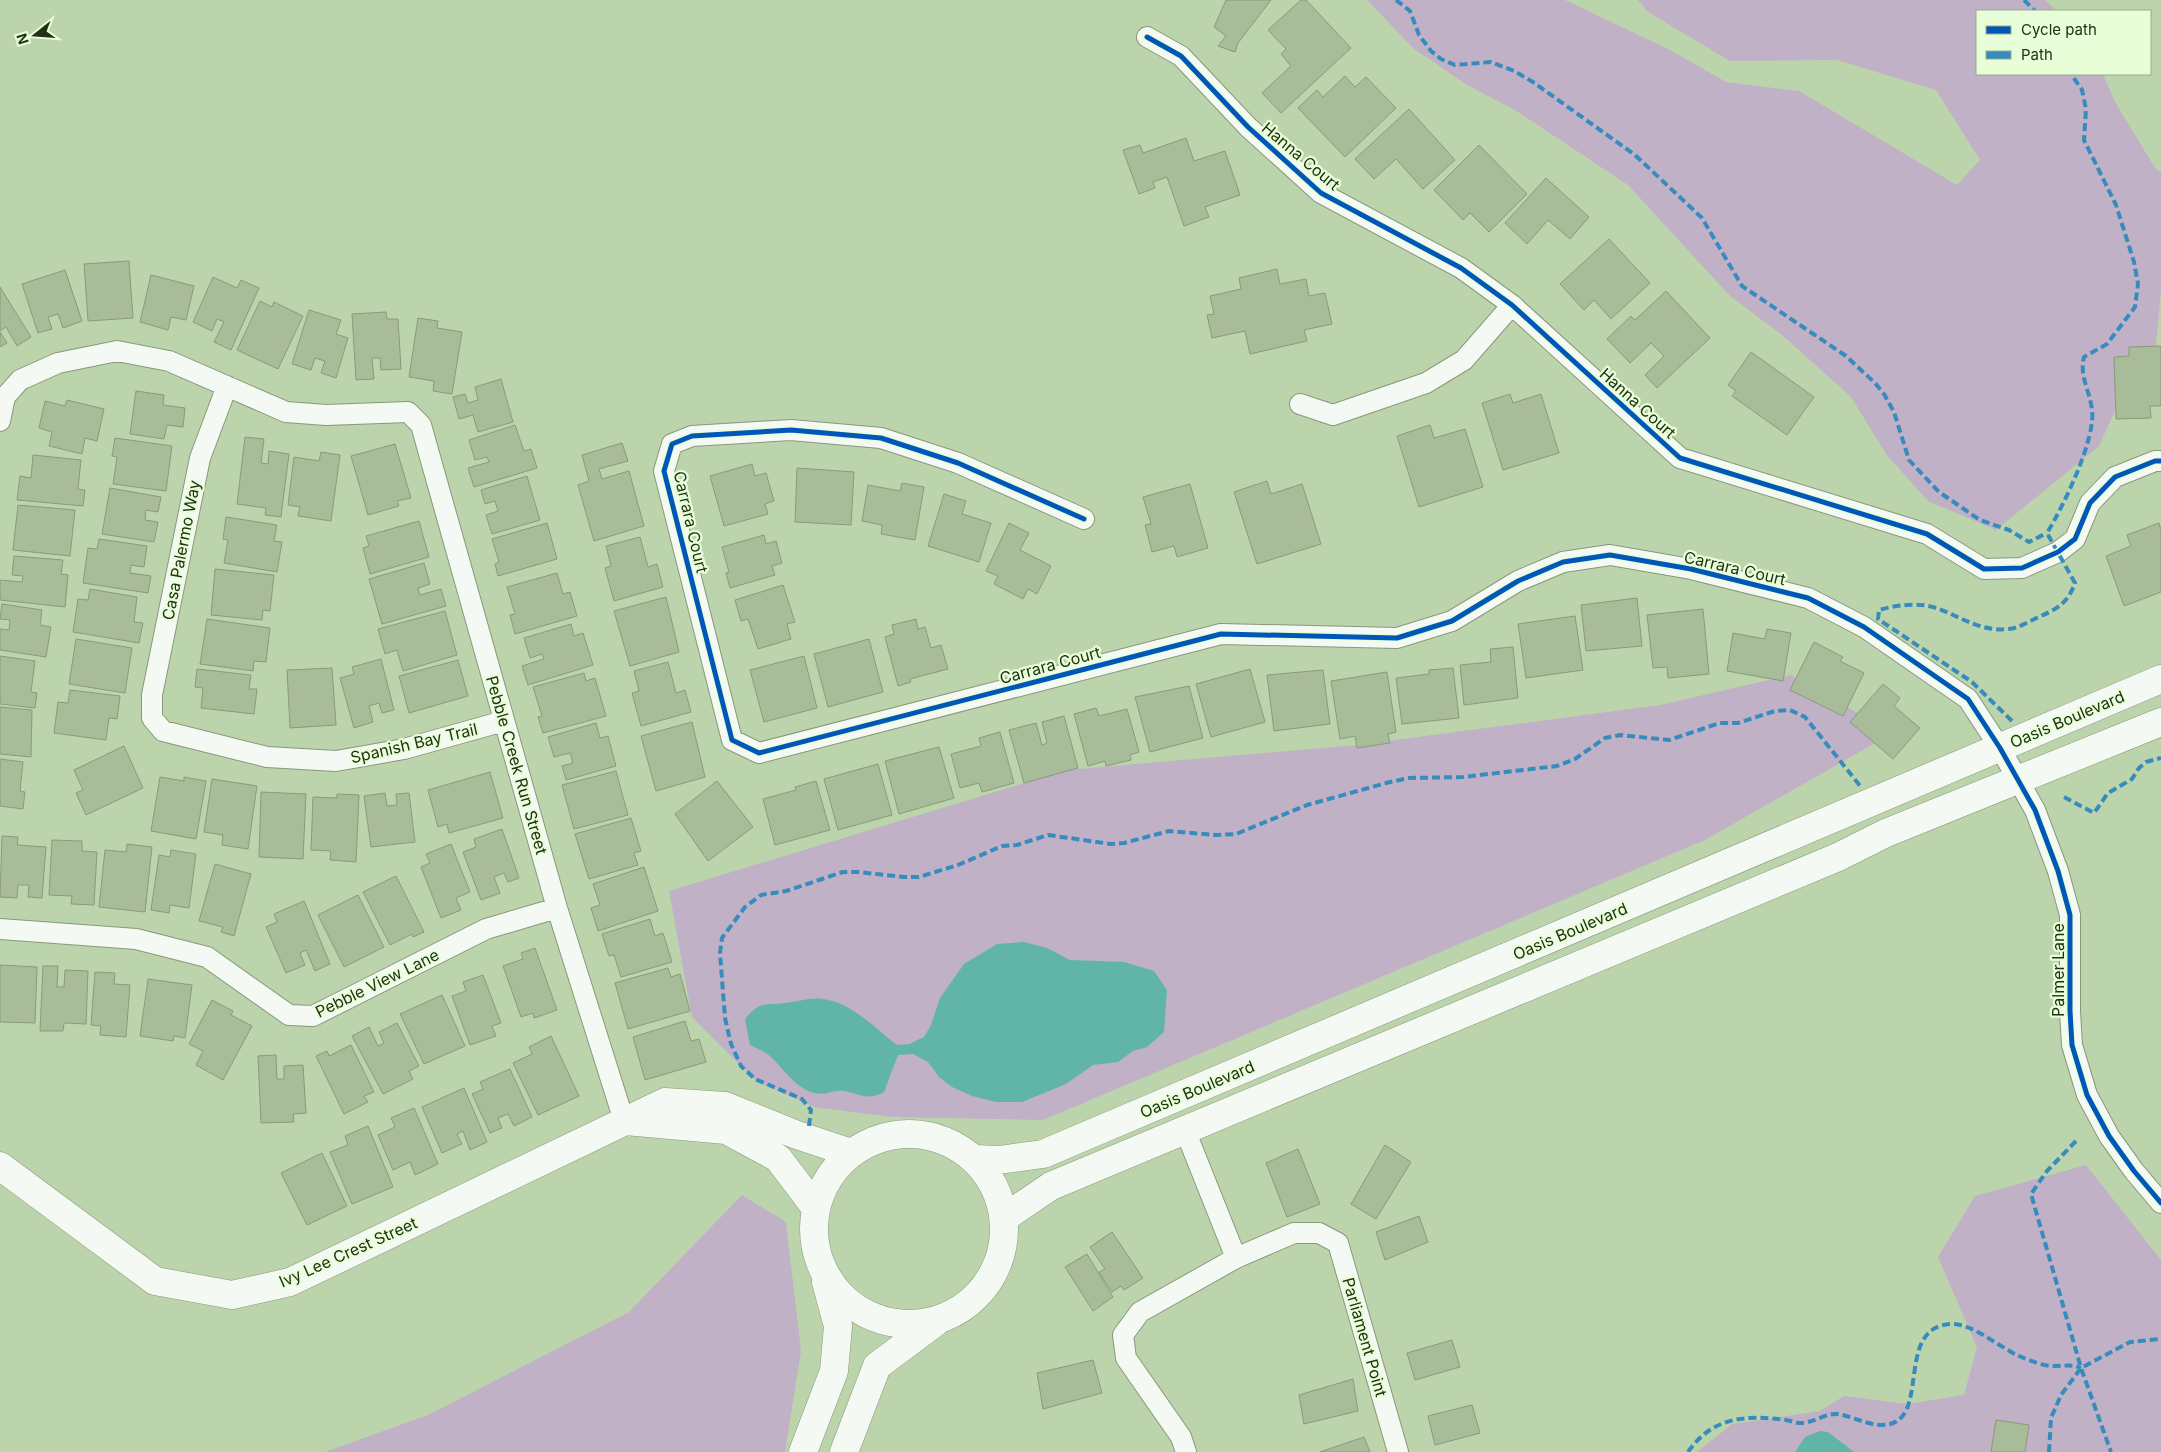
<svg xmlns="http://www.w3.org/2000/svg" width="2161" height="1452" viewBox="0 0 2161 1452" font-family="Inter,sans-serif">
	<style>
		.green { fill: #c0b1c7 }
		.water { fill: #60b5a8 }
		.building { fill: #a8bc99; stroke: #889a7b }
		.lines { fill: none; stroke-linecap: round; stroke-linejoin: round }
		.street-casing { stroke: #879979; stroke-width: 22 }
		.secondary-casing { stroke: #879979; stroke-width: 29 }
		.street { stroke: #f5f9f3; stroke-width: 20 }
		.secondary { stroke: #f5f9f3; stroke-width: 28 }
		.quiet { stroke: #388bbd; stroke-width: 4; stroke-dasharray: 8 4; stroke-linecap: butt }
		.cycleway-casing { stroke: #e8fed9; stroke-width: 8 }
		.cycleway { stroke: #0057b8; stroke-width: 5 }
		.labels { text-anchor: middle; stroke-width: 4.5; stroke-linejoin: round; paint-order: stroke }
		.street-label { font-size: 16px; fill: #213115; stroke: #e8fed9 }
	</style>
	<rect width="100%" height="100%" fill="#bcd4ac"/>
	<path class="green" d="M1367,0H1565L1672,51L1726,82L1799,91L1957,185L1980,160L1936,90L1837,60L1730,61L1648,12L1638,0H2045L2057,11H1977V74H2103L2115,102L2155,168L2161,172V290L2156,345L2125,388L2099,446L1996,530L1928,501L1886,454L1851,397L1782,335L1730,296L1628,185L1515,110L1467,85L1413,48Z
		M1791,675L1893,733L1705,840L1043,1120L892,1117L814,1107L756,1081L692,1017L669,891L1067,770L1356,745L1660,705Z
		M2086,1165L2161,1260V1452H1697L1732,1424L1820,1411L1844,1396L1908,1404L1964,1395L1977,1347L1938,1257L1975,1196Z
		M742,1195L786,1222L801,1351L785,1452H325L428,1415L629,1312Z"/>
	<path class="water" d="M1024,942L1047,948L1070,960L1124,962L1154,971L1167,990L1164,1032L1147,1047L1133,1051L1118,1062L1093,1065L1066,1084L1022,1102H996L972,1096L952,1087L939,1077L928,1062L913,1054L898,1055L884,1092C868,1101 860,1094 844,1091C833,1089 825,1096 814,1093C794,1087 784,1069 770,1056C764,1051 756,1048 750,1045L745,1019C761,1000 763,1006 785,1003C796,1002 811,997 823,999C853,1003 874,1028 897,1045L909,1044L924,1037L931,1025L940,998L964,964L997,944Z
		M1820,1431L1828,1432L1854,1452H1795L1805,1437Z"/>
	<path class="building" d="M1226,0H1271L1238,43L1235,52L1218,46L1226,36L1214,27Z
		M1301,0H1306L1351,48L1281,113L1262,93L1291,66L1281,54L1286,49L1268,30Z
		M1345,76L1355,87L1366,77L1396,108L1345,157L1298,108L1317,90L1323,97Z
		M1409,109L1455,160L1423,189L1396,159L1374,179L1355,159Z
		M1186,138L1194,161L1225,151L1240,195L1205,207L1209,217L1184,226L1167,177L1153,182L1155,188L1139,194L1123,150L1140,145L1143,153Z
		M1479,145L1527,194L1489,232L1470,213L1463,220L1434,190Z
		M1546,178L1589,217L1570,239L1548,220L1527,244L1505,223Z
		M1609,239L1650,283L1611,319L1594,300L1584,310L1560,284Z
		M129,261L133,318L88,321L84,264Z
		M1277,269L1280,284L1306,279L1309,296L1325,293L1332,324L1304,330L1307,341L1250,354L1245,331L1212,338L1207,315L1214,314L1210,296L1241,289L1239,278Z
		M65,270L82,321L63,328L58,314L48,317L52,329L38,333L22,284Z
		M151,275L194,286L186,320L171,317L168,330L140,322Z
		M213,277L237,288L241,280L259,288L231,350L214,342L224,322L217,319L212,331L193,322Z
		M0,287L31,337L17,346L6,327L0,331Z
		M1666,291L1710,338L1657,388L1645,375L1664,356L1651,343L1630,363L1607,339L1631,316L1635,320Z
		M260,301L272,307L274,302L303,316L278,369L237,350Z
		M309,310L341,320L336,334L348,338L336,378L321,373L325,361L315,358L311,370L292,364Z
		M386,312L387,319H398L401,369L381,370L380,358H372L374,379L356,380L352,314Z
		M418,318L438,321L437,328L462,332L452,394L433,391L434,381L409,377Z
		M0,332L7,343L0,347Z
		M2161,346V406H2150L2151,418L2116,419L2114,357L2129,356V347Z
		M1751,352L1814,397L1787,435L1732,396L1736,391L1728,385Z
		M501,379L513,422L478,432L473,415L459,419L453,397L465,394L468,403L478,400L475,387Z
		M136,391L164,395L163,405L185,408L183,427L167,425L164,439L130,434Z
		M1510,394L1513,403L1541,394L1559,453L1503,470L1482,403Z
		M67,400L104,409L97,441L85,438L82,454L49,446L52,432L39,428L45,401L65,406Z
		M515,425L524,451L531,449L537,468L474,487L468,468L489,462L487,457L475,460L469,440Z
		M1430,425L1434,438L1465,429L1483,487L1419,507L1397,436Z
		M245,437L264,439L261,463L268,464L269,451L289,454L281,517L265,515L266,508L237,504Z
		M115,438L172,446L166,491L113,484L117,457L112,456Z
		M622,443L628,461L599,469L602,479L629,471L644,526L594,541L578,485L589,481L582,455Z
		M395,444L411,498L397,501L399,506L368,515L351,456Z
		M321,452L340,455L331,521L298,516L300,507L288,505L294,457L319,461Z
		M33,455L81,460L78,489L85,490L83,506L17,500L20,476L31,478Z
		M752,464L755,476L766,473L774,501L765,504L768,514L724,526L710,476Z
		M797,468L854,472L851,525L795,522Z
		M527,476L540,520L492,534L486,515L498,511L495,501L485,504L481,490Z
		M1267,481L1271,494L1302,484L1321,544L1257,564L1234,492Z
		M902,483L924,487L915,540L881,534L882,525L862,521L868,485L900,491Z
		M1190,484L1208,548L1177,557L1174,546L1152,552L1145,525L1151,524L1143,497Z
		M110,488L161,497L158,512L146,510L145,520L158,522L154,542L102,534Z
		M944,494L966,501L962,514L991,523L979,562L928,546Z
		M18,505L75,510L70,556L13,550Z
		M226,517L277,525L274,541L282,542L277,572L224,563L228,540L223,539Z
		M419,521L429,557L370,574L363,548L369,546L366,536Z
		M547,523L557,559L498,576L495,564L499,562L492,539Z
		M1009,523L1029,533L1020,550L1051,566L1037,594L1028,589L1023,599L994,584L998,576L986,571Z
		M2159,523L2161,530V592L2124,606L2106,556L2131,546L2127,535Z
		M764,535L766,544L776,541L782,563L772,566L775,575L730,588L726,573L729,572L722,547Z
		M640,537L648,567L657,564L663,587L614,601L605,568L611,566L606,546Z
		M99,539L147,546L144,567L131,565L130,573L151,576L148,593L83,583L88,548L97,549Z
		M14,556L63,560L61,574L68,575L65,607L0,600V580L22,582L23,576L12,575Z
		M424,563L430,584L418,588L420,595L441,589L446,606L382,624L369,579Z
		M215,569L274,575L270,611L263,610L262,620L211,615Z
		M557,573L563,594L570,592L577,616L515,634L510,615L515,614L507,587Z
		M783,585L795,622L787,624L791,639L758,649L748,619L741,621L735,600Z
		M90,589L137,597L134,622L143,623L139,643L73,632L78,599L88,600Z
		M666,597L679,652L630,666L614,611Z
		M1637,598L1642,646L1586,651L1581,605Z
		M2,604L42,610L40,625L51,627L46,657L0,650V629L9,630L10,620L0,619Z
		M1703,609L1709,674L1668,678L1667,667L1653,668L1647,615Z
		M445,611L457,655L403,671L397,650L385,654L378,629Z
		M1575,616L1583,670L1526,678L1518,624Z
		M207,619L270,628L266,662L254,661L253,671L200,664Z
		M916,619L918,629L925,627L931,648L941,645L948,669L910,679L911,682L898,686L885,637L894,634L892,625Z
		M571,624L574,636L583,633L593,665L528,685L522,666L544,659L542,654L530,658L524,638Z
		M1767,629L1791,633L1783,681L1727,671L1733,633L1765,639Z
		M76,639L132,648L125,693L69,684Z
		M869,639L883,692L828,707L814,654Z
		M1814,642L1843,657L1840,661L1864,673L1843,716L1790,690Z
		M1513,647L1518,698L1464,705L1460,665L1491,662L1490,649Z
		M0,656L35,661L31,692L37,693L35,708L0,704Z
		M804,656L817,708L764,722L750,670Z
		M381,659L394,710L382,713L379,703L369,706L373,722L354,728L340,678L354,674L352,667Z
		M458,660L468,696L409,713L399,676Z
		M668,662L676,693L685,690L691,712L641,726L632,693L639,691L634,671Z
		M332,668L336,725L290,728L287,670Z
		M1453,668L1459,718L1402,724L1396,678L1429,674V670Z
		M197,669L251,675L249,689H257L254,714L201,708L203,688L195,687Z
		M1250,669L1265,722L1211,737L1196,684Z
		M1323,670L1330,724L1274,731L1267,675Z
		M1387,672L1396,732L1388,734L1390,743L1357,748L1355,736L1340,739L1331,681Z
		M584,673L586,681L595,678L606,716L543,733L538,717L542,716L533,687Z
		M1883,684L1900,698L1894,706L1920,728L1893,759L1850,722Z
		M1189,686L1203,738L1150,752L1135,697Z
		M70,690L120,696L117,719L109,718L106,740L54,733L58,702L68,703Z
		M0,707L32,710L31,757L0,754Z
		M1096,708L1099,716L1127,709L1139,752L1130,755L1131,760L1106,766L1105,761L1088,766L1074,714Z
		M1064,716L1078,768L1024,783L1009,730L1036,723L1042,745L1047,743L1042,722Z
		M692,722L705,777L656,791L641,736Z
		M596,723L600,738L608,736L616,766L566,780L562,766L573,763L570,753L554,757L548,737Z
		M1000,732L1014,783L982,792L979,783L960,788L951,754L981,746L979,738Z
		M124,746L143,788L86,815L76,793L83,790L74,770Z
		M939,747L954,798L899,814L885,761Z
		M0,759L23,762L20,791L25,792L23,809L0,806Z
		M878,764L892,815L838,830L824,779Z
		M616,771L628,815L574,829L562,785Z
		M490,772L503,818L449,833L447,824L438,827L428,790Z
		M160,777L184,781V777L206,781L196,839L151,831Z
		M212,779L257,786L248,849L222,845L223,835L204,832Z
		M717,781L753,827L708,861L675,814Z
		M816,781L830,830L775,845L763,799L796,790L795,787Z
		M261,792L306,794L303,859L259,857Z
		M385,793L387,806L397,805L396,794L409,793L415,842L371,847L364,796Z
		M337,794L359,795L356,862L330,860L331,851L311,850L313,797L337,798Z
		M631,818L641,851L634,853L638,865L589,879L575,834Z
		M502,829L519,878L508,882L504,873L494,877L500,893L481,900L463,852L476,847L474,839Z
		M2,836L18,837L17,845L46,847L42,898L28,897L29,885H18L17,898L0,897Z
		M52,840L82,841V851L97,852L94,905L71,904L72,896L49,895Z
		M127,844L152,847L145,912L99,907L105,850L126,852Z
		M451,844L470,892L456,898L461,910L441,918L421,867L430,863L426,854Z
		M171,850L196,854L189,908L170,905L169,913L151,910L159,855L170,857Z
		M215,864L251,874L234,936L221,932L223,927L199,921Z
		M644,867L658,911L598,931L591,908L600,905L593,884Z
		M396,876L424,932L413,937L412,934L390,945L363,892Z
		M358,895L384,947L344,967L318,915Z
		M304,901L330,964L315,971L306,950L300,953L305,965L286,973L266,927L277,922L274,914Z
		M650,919L655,936L663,933L672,962L621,977L614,955L609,956L602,934Z
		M535,948L557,1010L534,1018L533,1013L521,1017L503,966L523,959L521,953Z
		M0,965L37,967L35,1023L0,1022Z
		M43,966H58L57,987H64L65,970L88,971L86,1024L64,1023L63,1031H40Z
		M668,968L671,977L680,974L690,1011L628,1029L615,983Z
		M95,972L115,973L114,984L130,985L126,1037L100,1035L101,1026L91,1025Z
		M483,975L501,1023L492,1026L496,1036L470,1045L452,996L466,991L463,982Z
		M148,979L192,985L185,1038L174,1036L173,1041L140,1036Z
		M442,995L465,1046L424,1064L400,1014Z
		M212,1000L233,1011L231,1015L252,1026L223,1080L196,1065L203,1051L189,1044Z
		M685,1021L691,1041L699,1039L706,1062L645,1080L633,1037Z
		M397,1023L419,1066L409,1071L413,1079L383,1094L352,1036L369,1027L378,1046L384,1043L379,1032Z
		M551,1036L579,1096L538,1115L513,1063L532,1054L529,1047Z
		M351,1045L374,1092L364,1096L368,1102L344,1114L316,1056L327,1051L329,1056Z
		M276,1055L277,1079H284V1066L303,1065L306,1113L293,1114L294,1122L261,1123L258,1056Z
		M510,1069L532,1117L514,1126L508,1114L498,1118L502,1128L490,1133L472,1094L483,1089L480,1082Z
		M464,1088L487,1142L470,1150L463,1131L457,1134L462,1144L442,1153L422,1107Z
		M414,1108L438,1164L415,1175L410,1162L393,1170L378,1135L395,1127L391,1118Z
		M368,1126L393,1187L352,1204L330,1152L348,1145L345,1136Z
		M1385,1145L1411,1162L1376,1219L1351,1204Z
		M1298,1149L1320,1204L1287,1217L1266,1163Z
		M322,1153L347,1206L307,1225L281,1173Z
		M1419,1216L1428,1242L1385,1260L1376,1232Z
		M1112,1232L1143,1278L1124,1290L1121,1286L1112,1292L1099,1272L1105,1269L1090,1247Z
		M1087,1254L1113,1297L1093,1311L1065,1267Z
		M1452,1340L1460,1367L1415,1380L1407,1353Z
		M1093,1360L1102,1393L1043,1409L1037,1373Z
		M1353,1379L1358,1411L1304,1424L1299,1395Z
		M1472,1405L1480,1433L1435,1445L1428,1416Z
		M1996,1420L2029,1425L2025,1452H1991Z
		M1364,1437L1370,1452H1320Z"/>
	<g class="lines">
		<defs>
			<path id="street" d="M1147,37L1181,56L1248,127L1321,193L1461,268L1512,305L1680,458L1927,534L1984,569L2022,568L2058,552L2075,539L2090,503L2115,477L2155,461H2161
				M227,386L200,458L152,695V718L163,731L267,757L336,761L404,749L504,721
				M1300,404L1333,415L1426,383L1464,360L1512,305
				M0,421L5,397L20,380L58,363L117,351L169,361L286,412L326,415L408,412L421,425L557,908L624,1121
				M1084,519L958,463L881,438L791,430L692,436L672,444L664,471L732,740L759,753L1221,634L1397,638L1452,621L1518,581L1563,562L1610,555L1691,569L1808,598L1864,627L1968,699L2000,748L2035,810L2058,871L2070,915V1011L2072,1045L2087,1095L2109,1136L2134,1171L2161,1203
				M0,929L136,939L207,957L289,1015L313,1016L486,929L557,908
				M1185,1130L1236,1258
				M1186,1452L1181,1437L1126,1358L1123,1335L1140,1312L1236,1258L1294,1233H1319L1338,1243L1398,1452"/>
			<path id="secondary" d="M626,1121L726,1130L778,1158L815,1207
				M814 1229a95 95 0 1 1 190 0a95 95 0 1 1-190 0Z
				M974,1159L999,1160L1043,1154L2161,679
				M0,1166L155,1281L232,1295L290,1282L665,1102L725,1106L797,1135L851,1153
				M1004,1218L1051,1186L1838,857L1886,833L2161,722
				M803,1452L834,1371L838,1326L826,1282
				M844,1452L877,1366L936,1322"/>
		</defs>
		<use href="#street" class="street-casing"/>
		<use href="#secondary" class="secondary-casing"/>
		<use href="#street" class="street"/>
		<use href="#secondary" class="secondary"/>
		<path class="quiet" d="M1396,0L1410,11L1419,35L1431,51L1441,59L1455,65L1491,62L1514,71L1533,82L1635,155L1702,218L1742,286L1846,356L1875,383L1884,394L1894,412L1909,460L1939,492L1980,520L2009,530L2029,542L2047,533
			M2024,0L2035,11
			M2012,721L1972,682L1878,619L1879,610C1897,605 1919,602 1936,608C1962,617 1980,632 2009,629C2020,628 2031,620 2041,616C2059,608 2068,602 2075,583L2047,533C2063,507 2096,439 2092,410C2090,391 2079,376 2084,357L2107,344L2135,307L2138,284L2134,262L2116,205L2084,140L2086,109L2082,90L2071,74
			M2064,797L2094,813L2108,793L2132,779L2139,768L2146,762L2161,758
			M809,1126L811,1110L802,1099L755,1079L741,1066L731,1044L725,1018L720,953L722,938L745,907L761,895L786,891L843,872H858L904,877H919L958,865L1002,846L1017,845L1048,835L1111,844L1124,843L1169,831L1216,835L1236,834L1307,805L1390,782L1409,778L1463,777L1557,766L1575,759L1605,738L1621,735L1669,740L1720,723H1738L1775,711L1790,710L1805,717L1861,787
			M2076,1141L2047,1171L2031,1194L2081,1368L2111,1452
			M1688,1452C1713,1416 1746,1415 1786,1420C1791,1421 1796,1423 1801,1423C1813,1423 1826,1413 1837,1414C1852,1416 1867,1425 1882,1425C1934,1425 1892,1327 1951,1324C1972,1323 1999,1347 2019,1356C2029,1360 2044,1367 2055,1366C2066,1366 2071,1364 2081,1368
			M2049,1452L2051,1418L2061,1395L2081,1368L2130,1342L2161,1339"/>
		<defs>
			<path id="cycleway" d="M1147,37L1181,56L1248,127L1321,193L1461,268L1512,305L1680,458L1927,534L1984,569L2022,568L2058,552L2075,539L2090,503L2115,477L2155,461H2161
				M1084,519L958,463L881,438L791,430L692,436L672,444L664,471L732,740L759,753L1221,634L1397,638L1452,621L1518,581L1563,562L1610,555L1691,569L1808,598L1864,627L1968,699L2000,748L2035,810L2058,871L2070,915V1011L2072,1045L2087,1095L2109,1136L2134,1171L2161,1203"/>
		</defs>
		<use href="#cycleway" class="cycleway-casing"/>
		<use href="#cycleway" class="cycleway"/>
	</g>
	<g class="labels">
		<g class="street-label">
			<text transform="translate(1301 156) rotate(40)" y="6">Hanna Court</text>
			<text transform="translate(1638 403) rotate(42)" y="6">Hanna Court</text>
			<text transform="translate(691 522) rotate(77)" y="6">Carrara Court</text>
			<text transform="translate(181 550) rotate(-79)" y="6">Casa Palermo Way</text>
			<text transform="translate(1735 568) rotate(13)" y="6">Carrara Court</text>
			<text transform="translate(1050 665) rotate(-15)" y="6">Carrara Court</text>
			<text transform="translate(2067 719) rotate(-23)" y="6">Oasis Boulevard</text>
			<text transform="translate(414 743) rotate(-13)" y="6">Spanish Bay Trail</text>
			<text transform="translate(517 765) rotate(74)" y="6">Pebble Creek Run Street</text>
			<text transform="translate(1570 931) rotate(-23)" y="6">Oasis Boulevard</text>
			<text transform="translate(2058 970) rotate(-90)" y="6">Palmer Lane</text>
			<text transform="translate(377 983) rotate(-26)" y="6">Pebble View Lane</text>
			<text transform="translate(1197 1089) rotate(-23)" y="6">Oasis Boulevard</text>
			<text transform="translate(348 1252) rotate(-24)" y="6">Ivy Lee Crest Street</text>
			<text transform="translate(1365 1337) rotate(74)" y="6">Parliament Point</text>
		</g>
	</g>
	<rect x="1976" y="10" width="175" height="65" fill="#e8fed9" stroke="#98ac8b"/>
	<rect x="1986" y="26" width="25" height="8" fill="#0057b8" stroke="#98ac8b"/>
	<text x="2021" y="35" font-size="15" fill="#213115">Cycle path</text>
	<rect x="1986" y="51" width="25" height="8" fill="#388bbd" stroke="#98ac8b"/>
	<text x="2021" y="60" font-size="15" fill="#213115">Path</text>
	<g transform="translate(35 35) rotate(253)" stroke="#e8fed9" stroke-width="4" paint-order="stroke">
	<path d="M0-4L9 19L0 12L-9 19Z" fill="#213115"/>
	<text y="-8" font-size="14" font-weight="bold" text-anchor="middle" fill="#213115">N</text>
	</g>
</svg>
